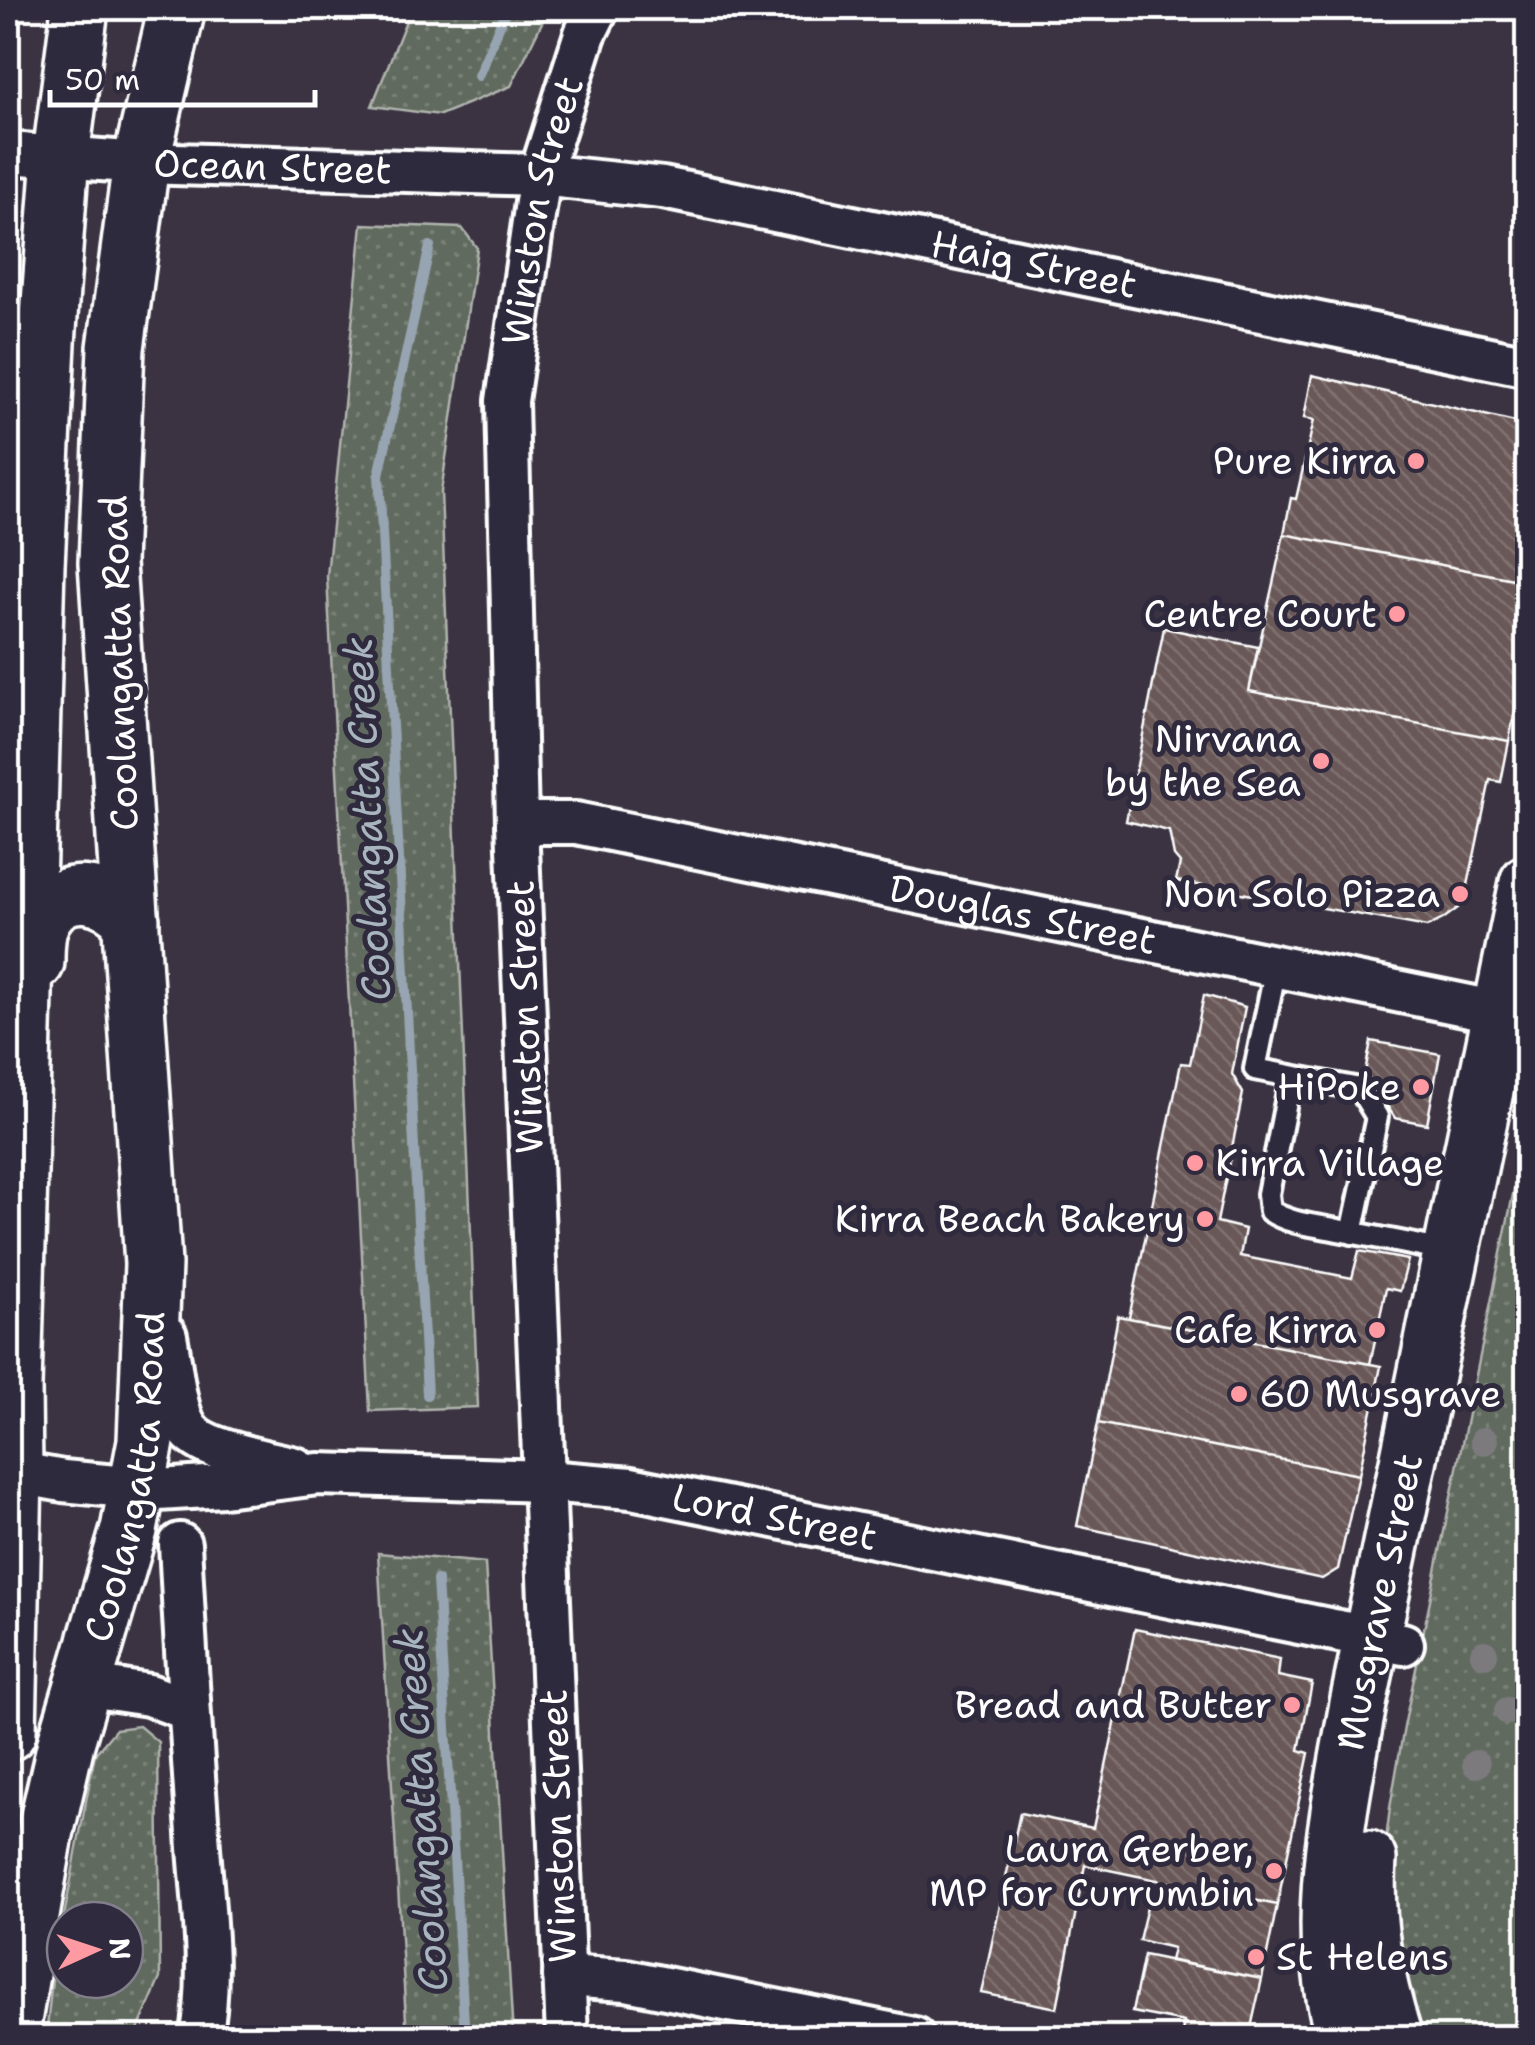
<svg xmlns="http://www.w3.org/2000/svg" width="1535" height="2045" viewBox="0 0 1535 2045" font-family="'Shantell Sans',sans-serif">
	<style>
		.park { fill: url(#park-dots); stroke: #b0b4ae; stroke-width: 2.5; fill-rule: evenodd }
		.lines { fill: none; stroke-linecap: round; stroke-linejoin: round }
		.stream { stroke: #97a4b1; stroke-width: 10 }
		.building { fill: url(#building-back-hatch); stroke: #fff; stroke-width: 2.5 }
		.lane-casing { stroke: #fff; stroke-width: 28 }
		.street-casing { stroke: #fff; stroke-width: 48 }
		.secondary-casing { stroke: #fff; stroke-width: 62 }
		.lane { stroke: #2f2a3d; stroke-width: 20 }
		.street { stroke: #2f2a3d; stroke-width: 40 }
		.secondary { stroke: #2f2a3d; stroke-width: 55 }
		.tree { fill: #7b7a7d }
		.poi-dot { fill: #ff9aa2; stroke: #2f2a3d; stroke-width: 4 }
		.labels { text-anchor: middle; stroke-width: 10; stroke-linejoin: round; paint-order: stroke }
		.street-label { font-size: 38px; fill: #fff; stroke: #2f2a3d }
		.poi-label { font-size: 38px; fill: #fff; stroke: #2f2a3d; text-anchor: end }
		.water-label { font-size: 40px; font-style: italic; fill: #a8b4be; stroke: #2f2a3d }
	</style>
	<defs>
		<pattern id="park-dots" width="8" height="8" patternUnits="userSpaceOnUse" patternTransform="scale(2.5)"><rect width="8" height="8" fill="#616a5e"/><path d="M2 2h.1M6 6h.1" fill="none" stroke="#798076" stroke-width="1.8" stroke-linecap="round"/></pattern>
		<pattern id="building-back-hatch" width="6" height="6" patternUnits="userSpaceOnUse" patternTransform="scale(2.5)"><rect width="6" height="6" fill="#6a5958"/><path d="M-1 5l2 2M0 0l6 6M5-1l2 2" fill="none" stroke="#807271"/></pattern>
	</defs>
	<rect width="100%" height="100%" fill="#3b3342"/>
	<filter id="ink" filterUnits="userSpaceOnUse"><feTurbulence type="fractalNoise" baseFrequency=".01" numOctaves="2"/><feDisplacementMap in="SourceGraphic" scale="20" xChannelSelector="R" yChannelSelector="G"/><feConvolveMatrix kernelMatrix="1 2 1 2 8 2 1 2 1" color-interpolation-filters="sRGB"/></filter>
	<g filter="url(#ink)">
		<path class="park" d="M411,8H549L511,86L440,115L372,106Z
			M362,224L462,228L477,248L441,492L478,1407L370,1411L327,576Z
			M1527,1126V2037L1414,2038L1406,2019L1385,1848L1390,1808L1404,1727Z
			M378,1553L485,1563L513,2037H407Z
			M139,1726L158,1742L160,1978L135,2037H46L52,1979L95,1754L116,1729ZM125,1920V1980H65V1920Z"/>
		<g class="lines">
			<path class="stream" d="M478,76L507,8
				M427,1395L379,475L430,246
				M437,1580L465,2038"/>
		</g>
		<path class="building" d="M1312,375L1528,425V582L1284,534L1291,498L1296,499L1314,420L1304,418Z
			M1284,534L1528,582V646L1509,741L1249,691Z
			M1164,628L1258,647L1249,691L1509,741L1501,782L1490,780L1467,890L1458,908L1443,919L1427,927L1176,881L1180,863L1174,856L1169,831L1126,821Z
			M1204,995L1245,1007L1232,1074L1243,1093L1217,1222L1245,1229L1240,1256L1352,1278L1359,1251L1408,1260L1400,1291L1386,1288L1370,1364L1129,1318L1181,1063L1190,1064Z
			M1371,1041L1440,1054L1427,1124L1395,1118L1365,1072Z
			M1118,1316L1381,1366L1359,1475L1098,1423Z
			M1098,1423L1359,1475L1338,1569L1322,1579L1077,1526Z
			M1135,1629L1280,1659L1278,1676L1312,1683L1299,1750L1309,1753L1277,1905L1085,1865L1057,2008L981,1993L1020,1813L1093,1828Z
			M1186,1885L1277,1905L1262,1979L1170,1961L1173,1948L1139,1940L1149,1899L1181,1906Z
			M1144,1955L1262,1979L1250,2032L1242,2038H1181L1184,2022L1132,2012Z"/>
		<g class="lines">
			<defs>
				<path id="lane" d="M1276,967L1255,1069L1291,1076
					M1352,1233L1377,1117L1360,1089L1291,1076L1268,1194L1270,1211C1290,1224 1315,1225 1338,1230C1375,1237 1412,1244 1449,1252"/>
				<g id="street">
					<path id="s1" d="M8,153L141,163L540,175L663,188L1528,366"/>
					<path id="s2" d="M517,823H576L1528,1018"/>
					<path d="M166,1336C171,1360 174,1409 187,1428C201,1451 268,1461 295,1468"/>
					<path id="s3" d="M8,1471L63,1481L158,1490L223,1486L318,1474L546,1481L631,1488L1403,1644"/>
					<path d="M180,1544C185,1640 191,1736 198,1833C202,1900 214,1971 201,2038"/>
					<path d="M83,1685L149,1695L189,1710"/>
					<path d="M564,1976L626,1980L914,2038"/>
					<path id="s4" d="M567,2038L517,823L507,401L540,175L585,34L598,8"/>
				</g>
				<g id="secondary">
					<path d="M36,962C36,947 36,929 44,916C64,881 110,893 131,920"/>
					<path d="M8,1732L14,1473L13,1387L36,565L47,343L61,156L80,8"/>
					<path d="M1368,1859C1364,1921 1375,1978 1394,2038"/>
					<path id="s5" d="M10,2038L45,1834L66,1743L129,1530L146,1441L153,1264L107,563L116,348L141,163L177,8"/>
					<path id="s6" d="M1345,2038C1311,1932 1339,1810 1358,1704L1528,883"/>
				</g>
			</defs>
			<use href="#lane" class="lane-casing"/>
			<use href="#street" class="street-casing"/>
			<use href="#secondary" class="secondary-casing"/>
			<use href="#lane" class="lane"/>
			<use href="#street" class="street"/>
			<use href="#secondary" class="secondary"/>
		</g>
		<g class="tree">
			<circle cx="1484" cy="1441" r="14"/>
			<circle cx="1484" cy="1654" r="14"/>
			<circle cx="1508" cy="1711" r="14"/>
			<circle cx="1476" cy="1764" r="14"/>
		</g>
	</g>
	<g class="poi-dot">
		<circle cx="1416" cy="461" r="10"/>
		<circle cx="1397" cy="614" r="10"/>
		<circle cx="1321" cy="761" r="10"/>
		<circle cx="1460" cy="894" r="10"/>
		<circle cx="1421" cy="1087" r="10"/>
		<circle cx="1195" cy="1163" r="10"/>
		<circle cx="1205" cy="1219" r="10"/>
		<circle cx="1377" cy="1330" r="10"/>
		<circle cx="1239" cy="1394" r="10"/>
		<circle cx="1292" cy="1705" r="10"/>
		<circle cx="1274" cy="1871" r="10"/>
		<circle cx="1256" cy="1957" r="10"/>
	</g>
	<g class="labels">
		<g class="street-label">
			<text dy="13" stroke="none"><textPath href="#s1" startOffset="265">Ocean Street</textPath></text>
			<text dy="13" stroke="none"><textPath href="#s4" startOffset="1832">Winston Street</textPath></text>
			<text dy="13" stroke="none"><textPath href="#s1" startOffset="1035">Haig Street</textPath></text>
			<text transform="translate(119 663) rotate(-92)" y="13">Coolangatta Road</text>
			<text dy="13" stroke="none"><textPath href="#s2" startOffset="515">Douglas Street</textPath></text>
			<text transform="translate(525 1017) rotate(-92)" y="13">Winston Street</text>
			<text dy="13" stroke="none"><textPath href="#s5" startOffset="575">Coolangatta Road</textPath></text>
			<text dy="13" stroke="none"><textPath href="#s3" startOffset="772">Lord Street</textPath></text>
			<text dy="13" stroke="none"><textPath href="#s6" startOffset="442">Musgrave Street</textPath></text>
			<text transform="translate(558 1826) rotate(-92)" y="13">Winston Street</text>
		</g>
		<g class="poi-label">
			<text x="1396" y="474">Pure Kirra</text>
			<text x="1377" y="627">Centre Court</text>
			<text x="1301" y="752">Nirvana<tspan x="1301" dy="44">by the Sea</tspan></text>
			<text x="1440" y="907">Non Solo Pizza</text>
			<text x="1401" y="1100">HiPoke</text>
			<text x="1215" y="1176" text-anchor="start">Kirra Village</text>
			<text x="1185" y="1232">Kirra Beach Bakery</text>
			<text x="1357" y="1343">Cafe Kirra</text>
			<text x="1259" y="1407" text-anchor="start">60 Musgrave</text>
			<text x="1272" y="1718">Bread and Butter</text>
			<text x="1254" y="1862">Laura Gerber,<tspan x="1254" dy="44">MP for Currumbin</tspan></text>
			<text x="1276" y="1970" text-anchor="start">St Helens</text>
		</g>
		<g class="water-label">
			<text transform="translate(367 819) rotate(-93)" y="14">Coolangatta Creek</text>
			<text transform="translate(421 1810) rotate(-94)" y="14">Coolangatta Creek</text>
		</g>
	</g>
	<rect width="1535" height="2045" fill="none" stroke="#2f2a3d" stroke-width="40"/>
	<rect x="20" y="20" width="1495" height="2005" fill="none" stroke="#fff" stroke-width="4" filter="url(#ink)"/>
	<g transform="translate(95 1950) rotate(87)"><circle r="48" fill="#2f2a3d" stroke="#827f8b" stroke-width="2.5"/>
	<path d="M0-8L18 38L0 25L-18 38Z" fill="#ff9aa2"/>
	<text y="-15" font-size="28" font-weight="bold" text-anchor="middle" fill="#ffffff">N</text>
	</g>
	<path d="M50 90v15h265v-15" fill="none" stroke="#ffffff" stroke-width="5"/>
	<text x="65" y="90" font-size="30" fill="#ffffff" stroke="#2f2a3d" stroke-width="8" paint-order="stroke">50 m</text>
</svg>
